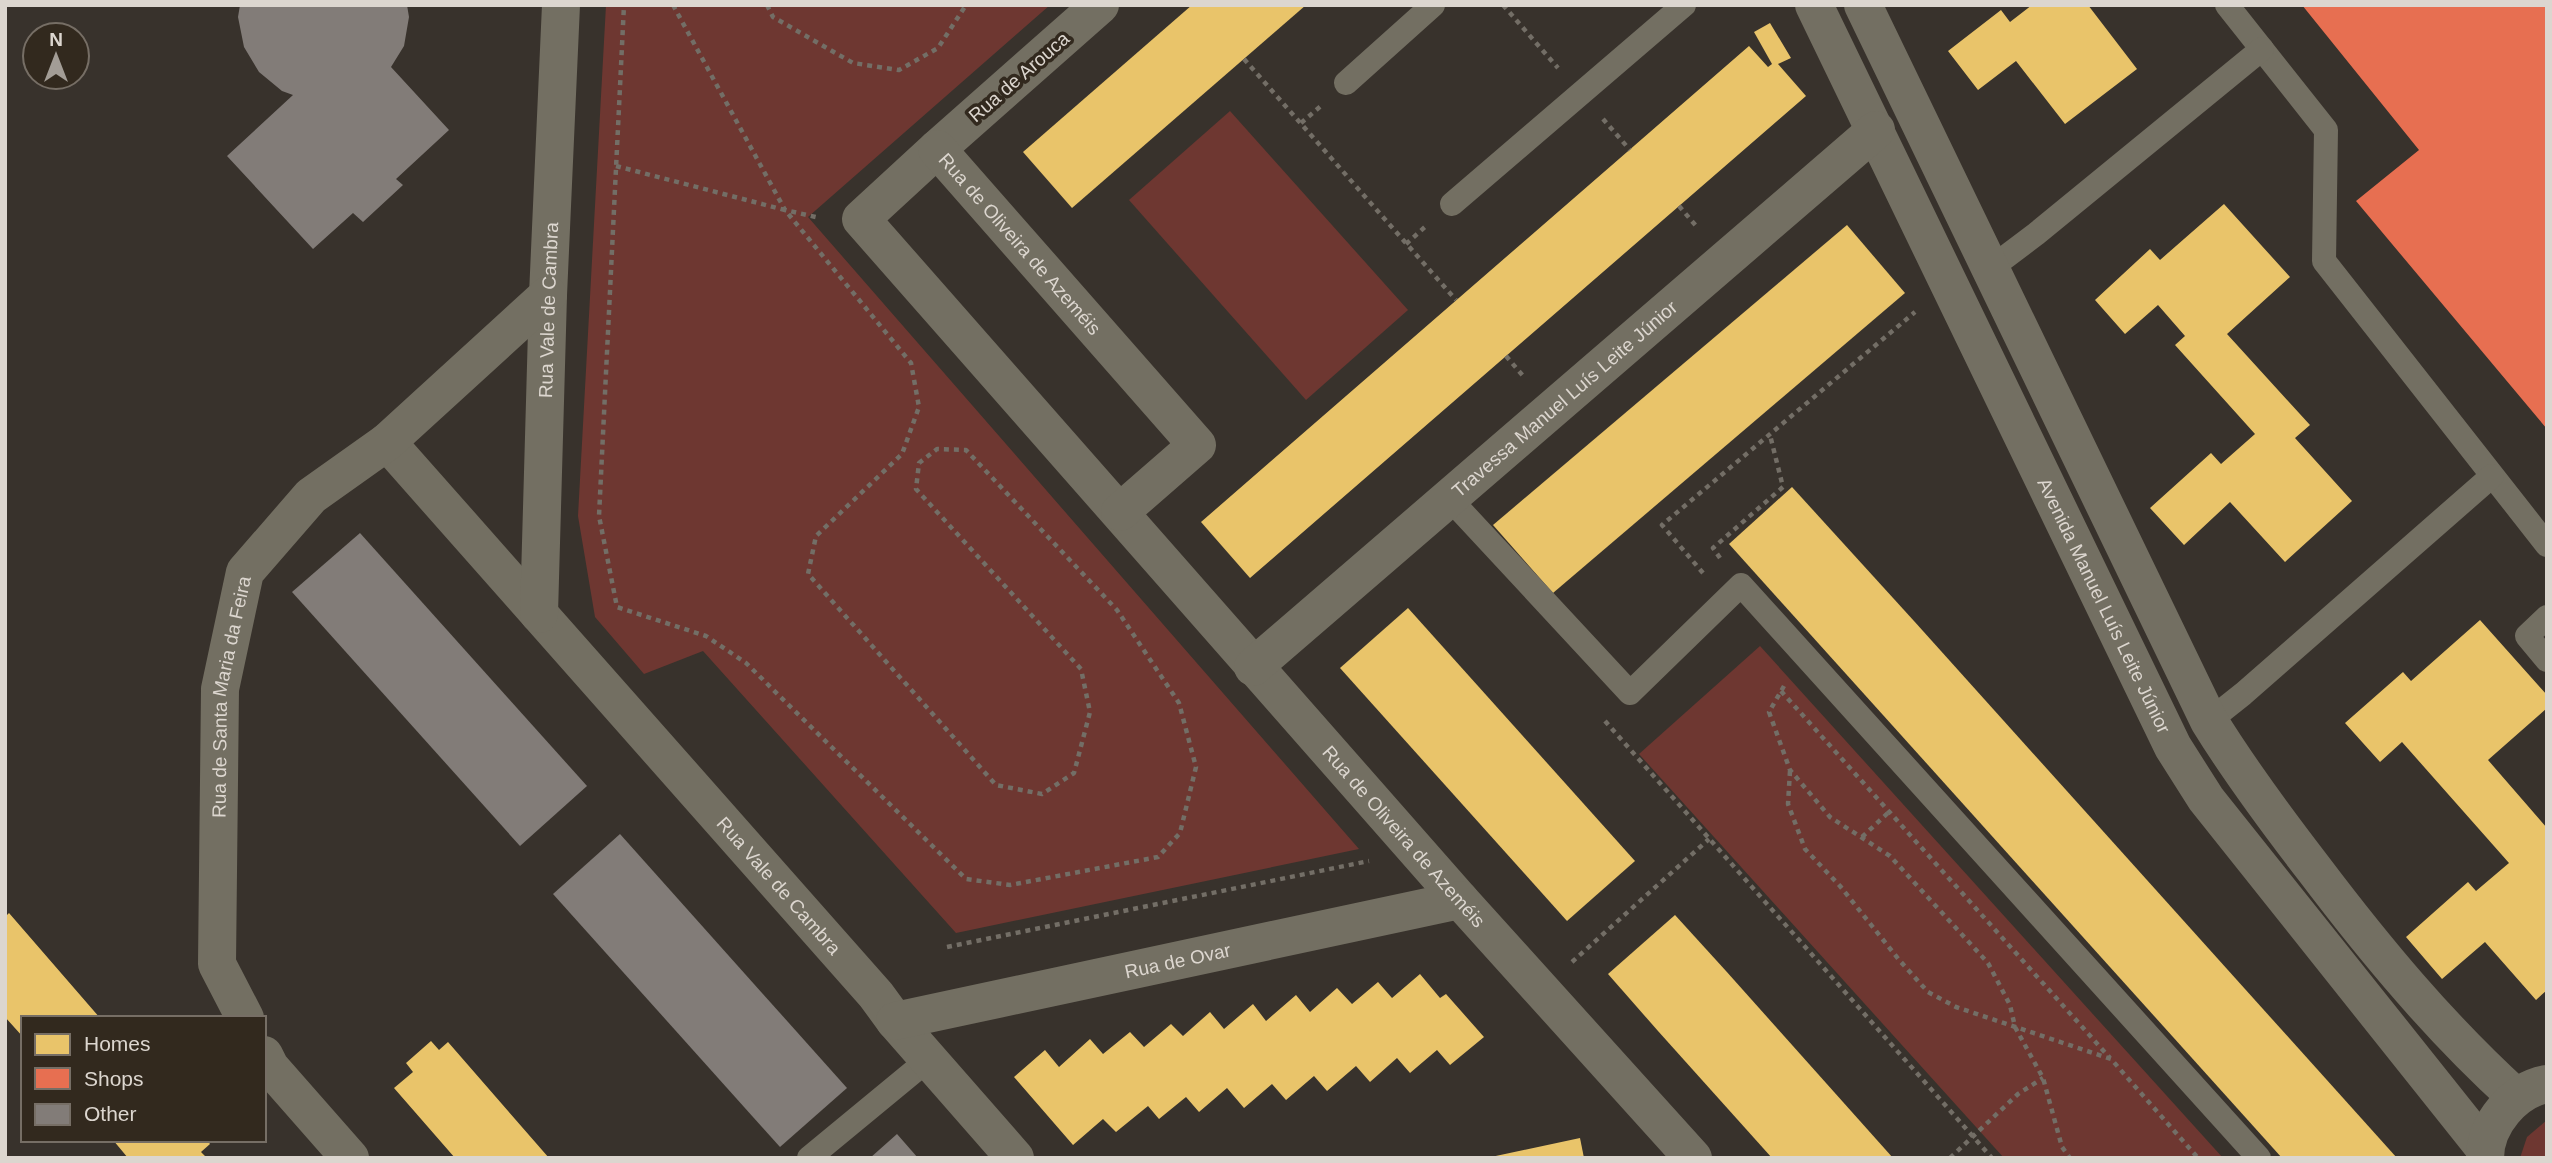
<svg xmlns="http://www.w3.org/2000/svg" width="2552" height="1163" font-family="Arial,sans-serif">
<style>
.green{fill:#6e3731}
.homes{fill:#e9c46a}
.shops{fill:#e76f51}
.building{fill:#827c78}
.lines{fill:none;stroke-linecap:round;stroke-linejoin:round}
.path{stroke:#736e66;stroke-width:4.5;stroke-dasharray:5 5;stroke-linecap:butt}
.service{stroke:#736f62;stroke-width:24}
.minor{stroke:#736f62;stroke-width:38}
.labels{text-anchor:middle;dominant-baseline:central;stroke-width:7;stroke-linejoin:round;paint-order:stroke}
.street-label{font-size:19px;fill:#dcd6cf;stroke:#32291e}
</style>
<rect width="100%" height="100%" fill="#38322c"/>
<g class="green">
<path d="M 606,5 L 1050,5 L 808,217 L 1359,849 L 956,933 L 703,651 L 644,674 L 595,617 L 578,516 Z"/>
<path d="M 1230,111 L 1408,310 L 1306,400 L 1129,200 Z"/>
<path d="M 1760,646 L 2223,1158 L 2004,1158 L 1639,754 Z"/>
<path d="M 2547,1120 L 2547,1158 L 2520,1158 L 2527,1137 Z"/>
</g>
<g class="homes">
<path d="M 1192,5 L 1306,5 L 1072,208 L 1023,152 Z"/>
<path d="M 2032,5 L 2088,5 L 2137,69 L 2065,124 L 2016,61 L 1978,90 L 1948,51 L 2001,10 L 2010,22 Z"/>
<path d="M 1770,23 L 1791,58 L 1778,64 L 1806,96 L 1250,578 L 1201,522 L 1749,46 L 1768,67 L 1772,64 L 1754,32 Z"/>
<path d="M 2224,204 L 2290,277 L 2227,334 L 2310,425 L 2295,438 L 2352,501 L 2285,562 L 2230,502 L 2184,545 L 2150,508 L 2211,453 L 2221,464 L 2255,434 L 2175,345 L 2185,336 L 2158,305 L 2125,334 L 2095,300 L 2150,249 L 2160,260 Z"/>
<path d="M 1847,225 L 1905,293 L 1553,593 L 1493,525 Z"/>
<path d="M 1792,487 L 1914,621 L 2397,1158 L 2282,1158 L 1729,544 Z"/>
<path d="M 1408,608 L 1635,861 L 1567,921 L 1340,668 Z"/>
<path d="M 2480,620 L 2547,695 L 2547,708 L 2488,760 L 2547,828 L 2547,990 L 2536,1000 L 2485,942 L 2442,979 L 2406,937 L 2468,882 L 2476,891 L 2509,863 L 2402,742 L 2380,762 L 2345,723 L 2403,672 L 2411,681 Z"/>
<path d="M 9,913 L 100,1018 L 23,1018 L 23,1037 L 5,1017 L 5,917 Z"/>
<path d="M 1675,915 L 1726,971 L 1893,1158 L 1772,1158 L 1658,1031 L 1608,974 Z"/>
<path d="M 1420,974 L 1440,998 L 1446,994 L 1484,1037 L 1450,1065 L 1437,1050 L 1410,1073 L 1397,1058 L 1370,1082 L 1356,1066 L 1327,1091 L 1314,1076 L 1286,1100 L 1272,1084 L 1244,1108 L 1227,1088 L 1199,1112 L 1186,1097 L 1159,1119 L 1148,1106 L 1116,1132 L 1103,1119 L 1073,1145 L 1014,1077 L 1045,1050 L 1059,1067 L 1090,1039 L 1103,1054 L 1130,1032 L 1144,1047 L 1171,1024 L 1183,1036 L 1210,1012 L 1224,1029 L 1253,1004 L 1266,1021 L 1296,995 L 1310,1012 L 1337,988 L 1352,1004 L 1378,982 L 1392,998 Z"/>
<path d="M 431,1041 L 439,1050 L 448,1042 L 549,1158 L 455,1158 L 394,1088 L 413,1072 L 406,1063 Z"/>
<path d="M 1580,1138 L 1584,1158 L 1491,1158 L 1491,1157 Z"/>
<path d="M 113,1140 L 207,1140 L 210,1144 L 201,1152 L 207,1158 L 128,1158 Z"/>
</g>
<path class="shops" d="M 2302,5 L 2547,5 L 2547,429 L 2356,201 L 2419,150 Z"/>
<g class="building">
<path d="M 240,5 L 407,5 L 409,17 L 404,46 L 391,67 L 449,130 L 396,179 L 403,185 L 363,222 L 353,213 L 313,249 L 227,156 L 293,95 L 282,91 L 259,72 L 244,47 L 238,17 Z"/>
<path d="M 360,533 L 587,786 L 520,846 L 292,592 Z"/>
<path d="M 620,834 L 847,1088 L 780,1147 L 553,894 Z"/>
<path d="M 897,1134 L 918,1158 L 870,1158 Z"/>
</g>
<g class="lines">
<g class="path">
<path d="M 673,5 L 785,210 L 820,218"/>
<path d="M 767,5 L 773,17 L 853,63 L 899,70 L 938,48 L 966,5"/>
<path d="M 1503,5 L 1558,68"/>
<path d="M 1244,59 L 1456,300"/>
<path d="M 1603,119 L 1630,150"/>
<path d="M 1301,123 L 1322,105"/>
<path d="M 616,166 L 785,210 L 911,363 L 919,407 L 902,454 L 816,536 L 808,574 L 996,785 L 1042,794 L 1074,773 L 1090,712 L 1081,669 L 916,489 L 919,463 L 937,449 L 966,450 L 1117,610 L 1179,703 L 1196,767 L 1180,833 L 1158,857 L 1010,885 L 966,879 L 746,663 L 706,636 L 617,607 L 599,516 L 624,5"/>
<path d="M 1679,206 L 1697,227"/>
<path d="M 1406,244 L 1426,226"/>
<path d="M 1506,356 L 1524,377"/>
<path d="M 1720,558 L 1713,548 L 1783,487 L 1770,435"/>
<path d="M 1703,573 L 1662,525 L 1915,312"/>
<path d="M 1784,686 L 1769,712 L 1790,770 L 1830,817 L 1890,856 L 1988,963 L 2010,1005 L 2015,1027 L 2043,1078 L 2062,1147 L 2070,1158"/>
<path d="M 1781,691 L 2110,1058"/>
<path d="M 1605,721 L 1992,1158"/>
<path d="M 1790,771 L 1788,804 L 1805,849 L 1840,886 L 1900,961 L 1928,992 L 1956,1007 L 2111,1059 L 2198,1158"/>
<path d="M 1862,837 L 1889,812"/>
<path d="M 947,947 L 1369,861"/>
<path d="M 1572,962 L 1709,839"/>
<path d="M 1950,1158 L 2018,1094 L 2043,1078"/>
</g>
<g class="service">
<path d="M 2227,5 L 2326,130 L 2324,261 L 2547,545"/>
<path d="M 1346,83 L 1433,5"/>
<path d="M 1452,204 L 1684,5"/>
<path d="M 1991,268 L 2036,234 L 2262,49"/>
<path d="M 1449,498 L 1630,693 L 1741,585 L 2259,1158"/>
<path d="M 2547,617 L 2527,636 L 2547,660"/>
<path d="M 2209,721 L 2243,694 L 2492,476"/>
<path d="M 809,1158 L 929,1059"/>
</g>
<g class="minor">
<path id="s1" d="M 1100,5 L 937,149 L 861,219 L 1460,900 L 1693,1158"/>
<path id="s2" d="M 1814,5 L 2173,747 L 2206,799 L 2485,1149"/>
<path d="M 1863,5 L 2209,721 C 2241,773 2277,821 2314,869 C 2376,951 2440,1028 2516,1097"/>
<path id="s3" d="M 937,149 L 1197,445 L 1120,512"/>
<path id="s4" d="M 387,442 L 876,995 L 895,1021 L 1015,1158"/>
<path id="s5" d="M 539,614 L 548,295 L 561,5"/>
<path id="s6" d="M 1253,667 L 1876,130"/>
<path id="s7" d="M 245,1018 L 217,964 L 220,689 L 245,572 L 311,496 L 387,442 L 548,295"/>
<path id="s8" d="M 895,1021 L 1460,900"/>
<path d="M 264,1055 L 270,1067 L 350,1158"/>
<path d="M 2485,1158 C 2485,1124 2514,1090 2547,1084"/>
</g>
</g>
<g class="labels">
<g class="street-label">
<text transform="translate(1019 77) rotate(-41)">Rua de Arouca</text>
<text stroke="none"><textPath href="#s3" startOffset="126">Rua de Oliveira de Azeméis</textPath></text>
<text stroke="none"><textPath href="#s5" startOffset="304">Rua Vale de Cambra</textPath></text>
<text stroke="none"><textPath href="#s6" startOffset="411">Travessa Manuel Luís Leite Júnior</textPath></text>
<text stroke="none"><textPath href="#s2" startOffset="667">Avenida Manuel Luís Leite Júnior</textPath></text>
<text stroke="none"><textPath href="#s7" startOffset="329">Rua de Santa Maria da Feira</textPath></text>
<text stroke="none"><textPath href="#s1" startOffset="1143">Rua de Oliveira de Azeméis</textPath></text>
<text stroke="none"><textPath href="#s4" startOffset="592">Rua Vale de Cambra</textPath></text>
<text stroke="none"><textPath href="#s8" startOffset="289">Rua de Ovar</textPath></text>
</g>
</g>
<rect width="2552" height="1163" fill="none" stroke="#dcd6cf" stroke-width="14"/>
<rect x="21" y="1016" width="245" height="126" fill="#32291e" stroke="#766e65" stroke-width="2"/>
<rect x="35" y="1034" width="35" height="21" fill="#e9c46a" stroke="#766e65" stroke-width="2"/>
<text x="84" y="1051" font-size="21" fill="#dcd6cf">Homes</text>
<rect x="35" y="1068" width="35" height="21" fill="#e76f51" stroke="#766e65" stroke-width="2"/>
<text x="84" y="1086" font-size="21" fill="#dcd6cf">Shops</text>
<rect x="35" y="1104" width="35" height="21" fill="#827c78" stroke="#766e65" stroke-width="2"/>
<text x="84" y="1121" font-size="21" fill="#dcd6cf">Other</text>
<g transform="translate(56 56)"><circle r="33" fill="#32291e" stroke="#766e65" stroke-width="2"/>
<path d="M0-5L12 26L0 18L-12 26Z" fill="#a39d96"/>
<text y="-10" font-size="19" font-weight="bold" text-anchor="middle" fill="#dcd6cf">N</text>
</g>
</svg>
